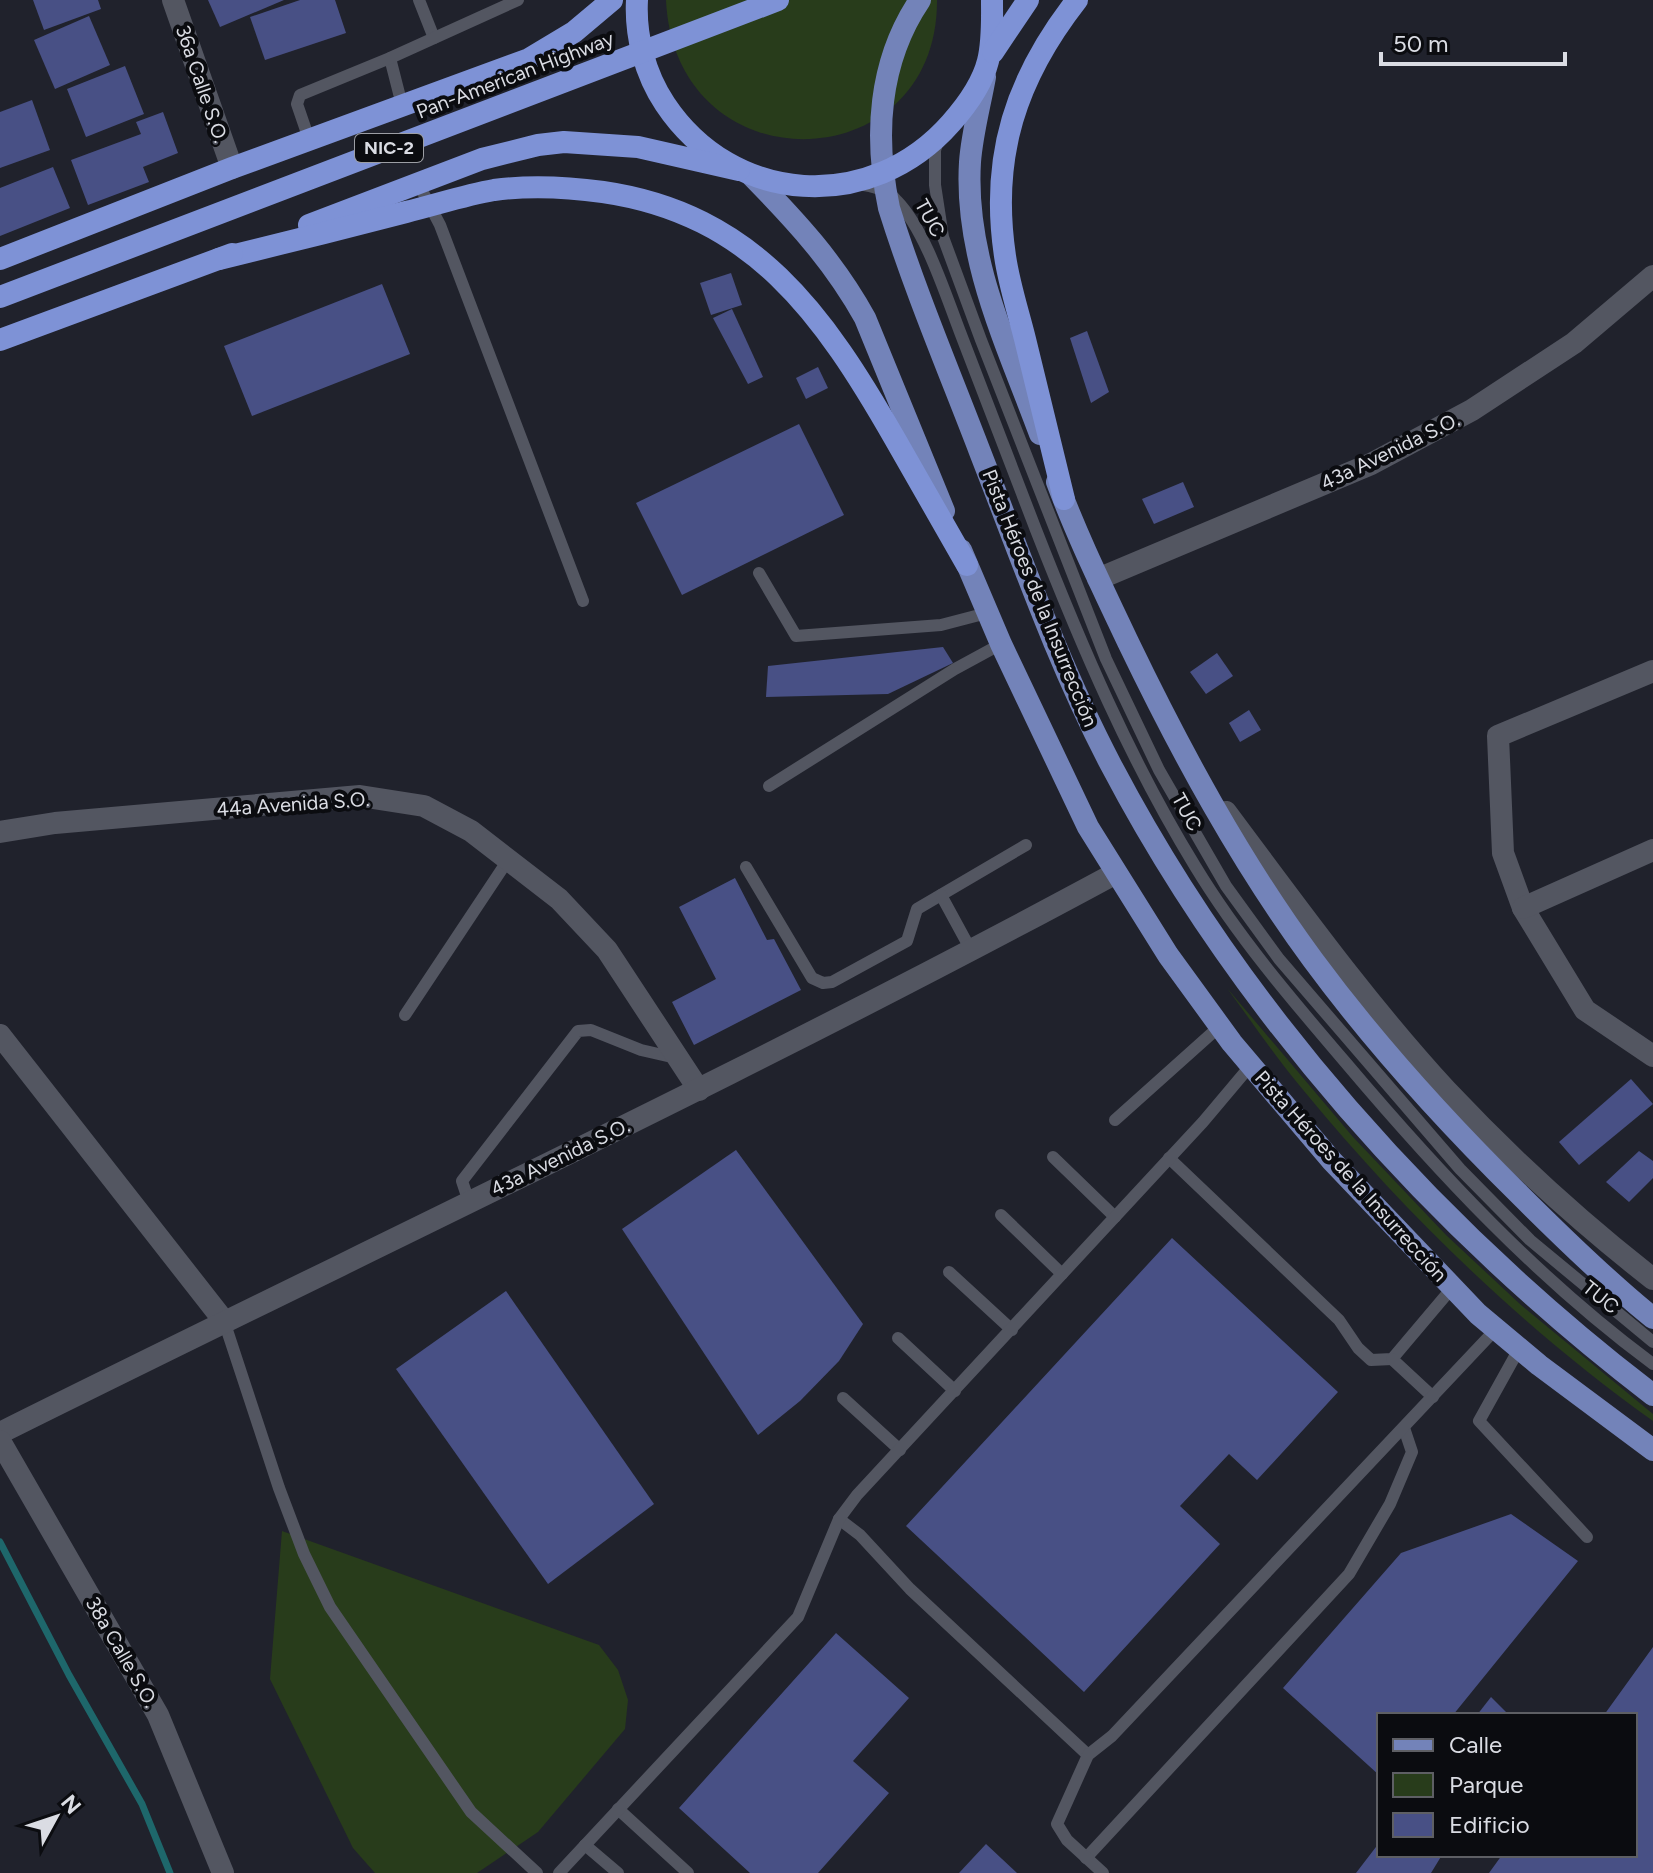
<svg xmlns="http://www.w3.org/2000/svg" width="1653" height="1873" font-family="Figtree,sans-serif">
<style>
.green{fill:#283c1b}
.lines{fill:none;stroke-linecap:round;stroke-linejoin:round}
.stream{stroke:#1e676b;stroke-width:7}
.building{fill:#485085}
.service{stroke:#535661;stroke-width:12}
.minor{stroke:#535661;stroke-width:22}
.tertiary{stroke:#535661;stroke-width:22}
.primary{stroke:#7383b9;stroke-width:22}
.trunk{stroke:#7e92d6;stroke-width:22}
.labels{text-anchor:middle;dominant-baseline:central;stroke-width:8;stroke-linejoin:round;paint-order:stroke}
.shield{fill:#0b0c10;stroke:#9c9ea4;stroke-width:2}
.shield-label{font-size:18px;font-weight:bold;fill:#dadce3}
.street-label{font-size:20px;fill:#dadce3;stroke:#0b0c10}
</style>
<rect width="100%" height="100%" fill="#20222c"/>
<g class="green">
<path d="M 666,0 L 937,0 C 938,182 675,189 666,0 Z"/>
<path d="M 1227,988 L 1353,1137 L 1446,1235 L 1521,1305 L 1653,1414 L 1653,1421 C 1522,1327 1406,1215 1304,1091 C 1276,1058 1252,1022 1227,988 Z"/>
<path d="M 282,1531 L 599,1645 L 618,1670 L 628,1700 L 625,1729 L 538,1832 L 477,1873 L 375,1873 L 353,1848 L 270,1679 Z"/>
</g>
<g class="lines">
<path class="stream" d="M 0,1542 L 69,1675 L 142,1804 L 170,1873"/>
</g>
<g class="building">
<path d="M 33,0 L 98,0 L 101,9 L 44,30 Z"/>
<path d="M 208,0 L 284,0 L 220,27 Z"/>
<path d="M 300,0 L 335,0 L 346,33 L 265,60 L 250,17 Z"/>
<path d="M 89,16 L 110,65 L 55,89 L 34,40 Z"/>
<path d="M 125,66 L 144,114 L 86,137 L 67,89 Z"/>
<path d="M 32,100 L 50,150 L 0,168 L 0,112 Z"/>
<path d="M 163,112 L 178,153 L 143,167 L 149,182 L 88,205 L 71,160 L 141,134 L 136,122 Z"/>
<path d="M 53,167 L 70,208 L 0,236 L 0,188 Z"/>
<path d="M 731,273 L 742,305 L 711,315 L 700,283 Z"/>
<path d="M 382,284 L 410,354 L 252,416 L 224,346 Z"/>
<path d="M 732,309 L 763,377 L 748,384 L 713,318 Z"/>
<path d="M 1087,331 L 1109,392 L 1091,403 L 1070,338 Z"/>
<path d="M 818,367 L 828,388 L 806,399 L 796,378 Z"/>
<path d="M 799,424 L 844,515 L 682,595 L 636,503 Z"/>
<path d="M 1183,482 L 1194,507 L 1154,524 L 1142,499 Z"/>
<path d="M 943,647 L 953,663 L 888,694 L 766,697 L 768,666 Z"/>
<path d="M 1217,653 L 1233,676 L 1206,694 L 1190,672 Z"/>
<path d="M 1249,710 L 1261,730 L 1240,742 L 1229,723 Z"/>
<path d="M 735,878 L 767,940 L 774,939 L 801,990 L 694,1045 L 672,1002 L 716,979 L 679,907 Z"/>
<path d="M 1631,1079 L 1653,1104 L 1579,1165 L 1559,1142 Z"/>
<path d="M 736,1150 L 863,1324 L 839,1361 L 800,1401 L 758,1435 L 622,1229 Z"/>
<path d="M 1639,1151 L 1653,1161 L 1653,1178 L 1629,1202 L 1606,1182 Z"/>
<path d="M 1172,1238 L 1338,1392 L 1257,1480 L 1229,1454 L 1180,1506 L 1220,1544 L 1084,1692 L 906,1526 Z"/>
<path d="M 506,1291 L 654,1504 L 548,1584 L 396,1369 Z"/>
<path d="M 1511,1514 L 1578,1561 L 1453,1715 L 1379,1715 L 1379,1775 L 1283,1688 L 1401,1553 Z"/>
<path d="M 836,1633 L 909,1698 L 853,1761 L 889,1793 L 818,1873 L 750,1873 L 679,1808 Z"/>
<path d="M 1653,1647 L 1653,1873 L 1489,1873 L 1502,1855 L 1635,1855 L 1635,1715 L 1604,1715 Z"/>
<path d="M 1491,1697 L 1509,1715 L 1477,1715 Z"/>
<path d="M 1379,1843 L 1379,1855 L 1442,1855 L 1431,1873 L 1356,1873 Z"/>
<path d="M 986,1844 L 1017,1873 L 959,1873 Z"/>
</g>
<g class="lines">
<g class="service">
<path d="M 419,0 L 434,38"/>
<path d="M 390,58 L 402,105"/>
<path d="M 939,138 L 935,150 L 935,185 L 943,237 L 981,340 L 1106,659 L 1159,770 L 1226,886 L 1279,959 L 1460,1169 L 1530,1240 L 1653,1342"/>
<path d="M 309,139 L 297,104 L 300,95 L 390,58 L 518,0"/>
<path d="M 418,183 L 440,225 L 583,601"/>
<path d="M 858,184 C 872,186 887,189 897,201 C 925,230 945,293 960,332 C 985,398 1010,464 1036,530 C 1081,645 1130,760 1195,866 C 1238,937 1292,1000 1346,1063 C 1439,1173 1537,1278 1653,1364"/>
<path d="M 759,573 L 796,636 L 941,625 L 987,613"/>
<path d="M 769,786 L 955,669 L 1001,644"/>
<path d="M 746,867 L 812,978 L 823,983 L 832,982 L 907,941 L 917,909 L 1026,845"/>
<path d="M 941,895 L 972,952"/>
<path d="M 405,1015 L 508,860"/>
<path d="M 1115,1120 L 1220,1026"/>
<path d="M 1053,1157 L 1115,1217"/>
<path d="M 1169,1158 L 1339,1320 L 1358,1348 L 1371,1360 L 1392,1359 L 1452,1288"/>
<path d="M 469,1202 L 462,1181 L 578,1031 L 591,1030 L 641,1050 L 676,1058"/>
<path d="M 1001,1215 L 1062,1274"/>
<path d="M 949,1272 L 1012,1330"/>
<path d="M 224,1321 L 279,1488 L 304,1554 L 330,1607 L 471,1812 L 537,1873"/>
<path d="M 898,1338 L 955,1391"/>
<path d="M 1519,1349 L 1479,1421 L 1587,1537"/>
<path d="M 1392,1359 L 1433,1397"/>
<path d="M 843,1398 L 900,1450"/>
<path d="M 839,1519 L 860,1535 L 910,1589 L 1088,1755"/>
<path d="M 618,1809 L 688,1873"/>
<path d="M 585,1845 L 618,1873"/>
<path d="M 1086,1858 L 1349,1574 L 1390,1504 L 1412,1452 L 1404,1428"/>
<path d="M 559,1873 L 798,1617 L 839,1519 L 857,1495 L 1203,1122 L 1251,1065"/>
<path d="M 1103,1873 L 1067,1840 L 1057,1824 L 1088,1755 L 1112,1736 L 1496,1329"/>
</g>
<g class="minor">
<path d="M 173,0 L 232,168"/>
<path d="M 1098,579 L 1371,464 L 1472,410 L 1574,343 L 1653,276"/>
<path d="M 1653,671 L 1498,736 L 1503,853 L 1523,908 L 1585,1010 L 1653,1056"/>
<path d="M 0,832 L 55,823 L 360,796 L 424,806 L 471,831 L 559,899 L 607,950 L 699,1090"/>
<path d="M 1523,908 L 1653,850"/>
<path d="M 0,1035 L 224,1321"/>
<path d="M 0,1433 C 373,1247 750,1071 1116,873"/>
<path d="M 0,1441 L 158,1715 L 223,1873"/>
</g>
<path class="tertiary" d="M 1226,812 C 1297,907 1366,1003 1446,1090 C 1510,1158 1580,1222 1653,1279"/>
<g class="primary">
<path d="M 920,0 C 878,62 874,137 889,208 C 915,291 949,371 980,452 C 1021,557 1058,664 1111,765 C 1239,1009 1434,1227 1653,1395"/>
<path d="M 985,77 C 980,105 972,134 970,162 C 964,258 1008,347 1040,434"/>
<path d="M 752,176 C 796,221 834,262 865,318 L 944,511"/>
<path d="M 1057,482 C 1077,536 1103,589 1128,642 C 1181,752 1240,861 1313,960 C 1375,1044 1446,1122 1520,1195 C 1563,1238 1606,1280 1653,1318"/>
<path d="M 961,550 L 1001,644 L 1088,827 L 1168,955 L 1232,1043 L 1332,1161 L 1478,1314 L 1539,1365 L 1653,1450"/>
</g>
<g class="trunk">
<path d="M 637,0 C 635,36 645,74 665,104 C 733,206 871,214 951,123 C 967,105 982,85 988,61 C 993,41 992,20 992,0"/>
<path d="M 993,52 L 1028,0"/>
<path d="M 309,225 L 482,159 L 538,145 L 564,142 L 638,147 L 739,170"/>
<path d="M 0,259 L 232,168 L 529,59 L 574,32 L 612,0"/>
<path d="M 219,259 C 281,244 344,228 406,212 C 435,205 465,195 494,190 C 531,185 567,187 603,192 C 754,214 824,315 895,439 C 919,481 943,523 967,565"/>
<path d="M 0,297 L 778,0"/>
<path d="M 0,340 L 232,254"/>
<path d="M 1064,499 C 1051,446 1038,392 1025,339 C 1018,311 1009,284 1005,256 C 990,156 1016,78 1077,0"/>
</g>
</g>
<g class="labels">
<rect class="shield" x="355" y="134" width="68" height="28" rx="6"/>
<g class="shield-label">
<text x="389" y="148">NIC-2</text>
</g>
<g class="street-label">
<text transform="translate(515 75) rotate(-21)">Pan-American Highway</text>
<text transform="translate(202 84) rotate(71)">36a Calle S.O.</text>
<text transform="translate(930 218) rotate(61)">TUC</text>
<text transform="translate(1390 451) rotate(-26)">43a Avenida S.O.</text>
<text transform="translate(1040 598) rotate(68)">Pista Héroes de la Insurrección</text>
<text transform="translate(293 804) rotate(-4)">44a Avenida S.O.</text>
<text transform="translate(1187 812) rotate(61)">TUC</text>
<text transform="translate(560 1157) rotate(-26)">43a Avenida S.O.</text>
<text transform="translate(1351 1176) rotate(48)">Pista Héroes de la Insurrección</text>
<text transform="translate(1601 1297) rotate(39)">TUC</text>
<text transform="translate(122 1652) rotate(60)">38a Calle S.O.</text>
</g>
</g>
<rect x="1377" y="1713" width="260" height="144" fill="#0b0c10" stroke="#5e5f64" stroke-width="2"/>
<rect x="1393" y="1739" width="40" height="12" fill="#7383b9" stroke="#5e5f64" stroke-width="2"/>
<text x="1449" y="1753" font-size="24" fill="#dadce3">Calle</text>
<rect x="1393" y="1773" width="40" height="24" fill="#283c1b" stroke="#5e5f64" stroke-width="2"/>
<text x="1449" y="1793" font-size="24" fill="#dadce3">Parque</text>
<rect x="1393" y="1813" width="40" height="24" fill="#485085" stroke="#5e5f64" stroke-width="2"/>
<text x="1449" y="1833" font-size="24" fill="#dadce3">Edificio</text>
<g transform="translate(56 1817) rotate(50)" stroke="#0b0c10" stroke-width="6" paint-order="stroke">
<path d="M0-6L14 30L0 20L-14 30Z" fill="#dadce3"/>
<text y="-12" font-size="22" font-weight="bold" text-anchor="middle" fill="#dadce3">N</text>
</g>
<path d="M1381 52v12h184v-12" fill="none" stroke="#dadce3" stroke-width="4"/>
<text x="1393" y="52" font-size="24" fill="#dadce3" stroke="#0b0c10" stroke-width="6" paint-order="stroke">50 m</text>
</svg>
